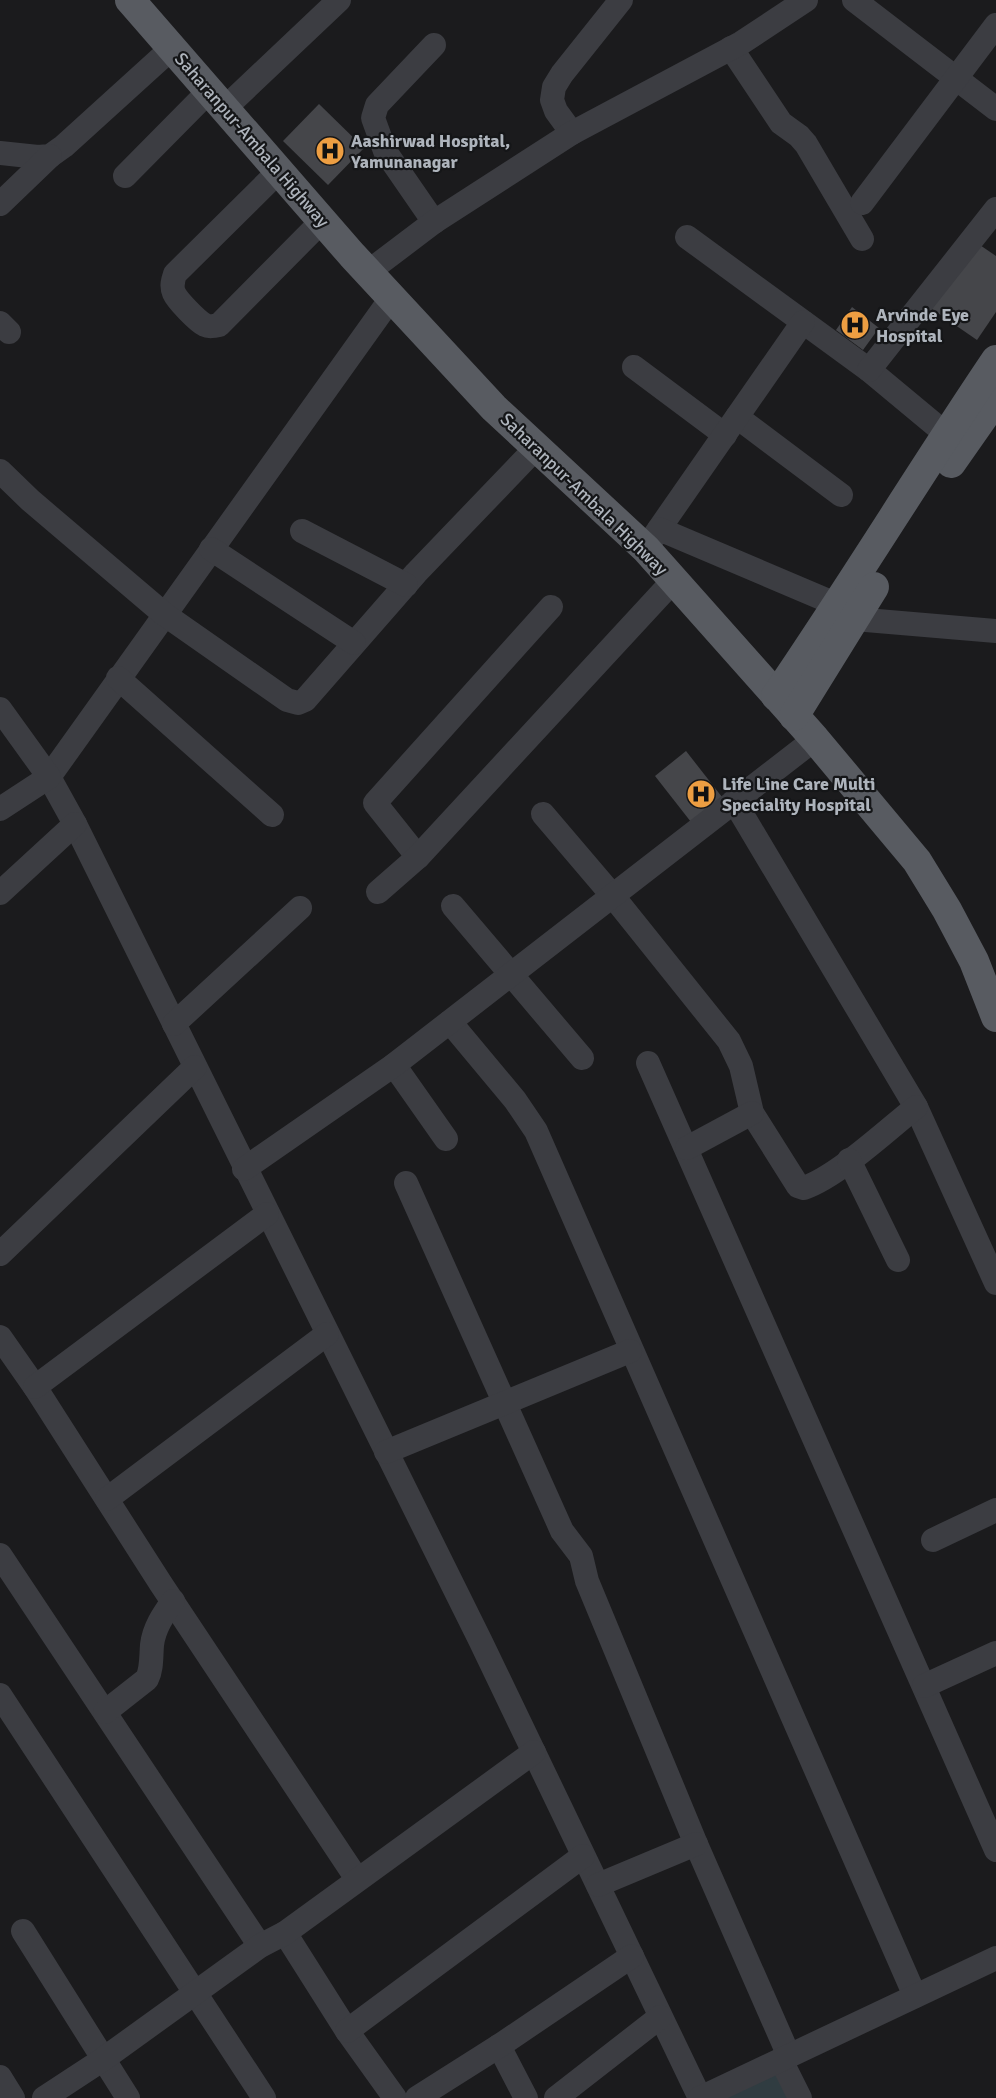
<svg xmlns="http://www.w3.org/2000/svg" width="996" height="2098" font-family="Signika,sans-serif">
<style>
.water{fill:#303c41}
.building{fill:#45464a}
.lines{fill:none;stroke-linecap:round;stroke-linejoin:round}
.minor{stroke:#3c3d42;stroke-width:24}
.major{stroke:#585b61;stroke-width:30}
.labels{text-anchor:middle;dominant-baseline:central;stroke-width:4.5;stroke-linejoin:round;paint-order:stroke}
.street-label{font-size:18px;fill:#aeb4bc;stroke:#151618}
.poi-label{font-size:18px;font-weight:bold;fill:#aeb4bc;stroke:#151618;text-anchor:start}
</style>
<rect width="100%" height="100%" fill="#1b1b1d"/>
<path class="water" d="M 782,2070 L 796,2098 L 721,2098 Z"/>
<g class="building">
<path d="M 319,104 L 364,148 L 328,185 L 283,141 Z"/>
<path d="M 974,241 L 996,256 L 996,312 L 977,340 L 929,307 Z"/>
<path d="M 852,307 L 879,328 L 863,350 L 836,330 Z"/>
<path d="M 686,751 L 722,797 L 691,822 L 655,776 Z"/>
</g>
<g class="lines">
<g class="minor">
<path d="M 854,0 L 996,109"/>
<path d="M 731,48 L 781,123 L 799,136 L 806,144 L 862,239"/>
<path d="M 225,108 L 339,0"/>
<path d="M 572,133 L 556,111 L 552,100 L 554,87 L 562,74 L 621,0"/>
<path d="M 0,153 L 38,157 L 50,156 L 64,146 L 172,48"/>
<path d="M 279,171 L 175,274 C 173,280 171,286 174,293 C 177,300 197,321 205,325 C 209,327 214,326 219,325 L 322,221"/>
<path d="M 125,176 L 209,91"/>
<path d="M 862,203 L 996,25"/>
<path d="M 0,204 L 50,156"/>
<path d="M 434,222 L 385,151 L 373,118 L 377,105 L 434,45"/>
<path d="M 687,237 L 869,370 L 946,434"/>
<path d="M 368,272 L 434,222 L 572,133 L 741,43 L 806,0"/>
<path d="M 392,297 L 49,777 L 75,824 L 480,1640 L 700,2098"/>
<path d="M 0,323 L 9,332"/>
<path d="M 634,367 L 725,435"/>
<path d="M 869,370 L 996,209"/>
<path d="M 737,417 L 841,495"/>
<path d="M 0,471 L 30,500 L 164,614 L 287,700 L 298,703 L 305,700 L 416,573 L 536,448"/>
<path d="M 659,529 L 803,322"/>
<path d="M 302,531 L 406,585"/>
<path d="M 650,542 L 659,529 L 838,605"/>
<path d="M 211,549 L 354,643"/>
<path d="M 854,619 L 996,631"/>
<path d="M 118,678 L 272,815"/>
<path d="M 0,709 L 49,777 L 0,809"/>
<path d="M 734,801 L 916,1107 L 996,1283"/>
<path d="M 543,814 L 612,895 L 729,1041 L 741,1066 L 752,1113 L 798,1186 L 804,1188 C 838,1176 886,1131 916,1107"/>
<path d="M 418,857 L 375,803 L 551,607"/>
<path d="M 378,892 L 418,857 L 674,580"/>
<path d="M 0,893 L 75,824"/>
<path d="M 453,906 L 582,1058"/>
<path d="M 450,1022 L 515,1100 L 536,1131 L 915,1996"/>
<path d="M 174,1024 L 300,908"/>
<path d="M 648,1063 L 996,1850"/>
<path d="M 394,1065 L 446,1139"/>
<path d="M 687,1148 L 752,1113"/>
<path d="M 849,1160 L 898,1260"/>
<path d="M 244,1169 L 394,1065 L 815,739"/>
<path d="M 406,1183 L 562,1531 L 581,1556 L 587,1581 L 696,1844 L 789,2056"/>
<path d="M 0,1254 L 195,1067"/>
<path d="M 0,1337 L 35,1387 L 161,1584 L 357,1879"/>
<path d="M 35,1387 L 267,1214"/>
<path d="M 386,1452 L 630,1351"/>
<path d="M 107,1499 L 327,1334"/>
<path d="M 933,1540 L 996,1510"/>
<path d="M 0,1555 L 260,1946"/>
<path d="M 924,1686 L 996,1653"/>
<path d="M 0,1695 L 264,2098"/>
<path d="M 105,1712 L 147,1679 C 152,1669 151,1657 152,1645 C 154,1628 163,1615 173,1601"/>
<path d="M 598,1885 L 696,1844"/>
<path d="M 23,1931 L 128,2098"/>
<path d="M 285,1933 L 347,2031 L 395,2098"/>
<path d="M 347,2031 L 583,1856"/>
<path d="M 499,2046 L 526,2098"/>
<path d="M 781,2060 L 800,2098"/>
<path d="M 0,2077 L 13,2098"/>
<path d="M 44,2098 L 102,2060 L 260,1946 L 285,1933 L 534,1752"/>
<path d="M 417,2098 L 499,2046 L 632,1956"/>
<path d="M 556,2098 L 660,2017"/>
<path d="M 700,2098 L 996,1958"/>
</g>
<g class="major">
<path d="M 130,0 L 352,255 L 494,408 L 646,549 L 815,739 L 917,861 L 947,910 L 974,961 L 996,1017"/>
<path d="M 951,463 L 996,399"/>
<path d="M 776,696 C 852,585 921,471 996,360"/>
<path d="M 794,716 L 874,587"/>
</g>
</g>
<defs>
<g id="hospital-disc" transform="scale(1.5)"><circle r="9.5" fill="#ed9e42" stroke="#151618"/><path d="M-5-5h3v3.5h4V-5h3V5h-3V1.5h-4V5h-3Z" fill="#111"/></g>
</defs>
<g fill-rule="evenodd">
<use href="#hospital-disc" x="330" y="151"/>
<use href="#hospital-disc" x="855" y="325"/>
<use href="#hospital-disc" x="701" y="794"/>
</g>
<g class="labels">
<g class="street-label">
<text transform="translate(252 140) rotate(49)">Saharanpur-Ambala Highway</text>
<text transform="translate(584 494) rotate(44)">Saharanpur-Ambala Highway</text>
</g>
<g class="poi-label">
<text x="351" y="141">Aashirwad Hospital,<tspan x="351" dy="21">Yamunanagar</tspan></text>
<text x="876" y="315">Arvinde Eye<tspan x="876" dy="21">Hospital</tspan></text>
<text x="722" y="784">Life Line Care Multi<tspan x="722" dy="21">Speciality Hospital</tspan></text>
</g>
</g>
</svg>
